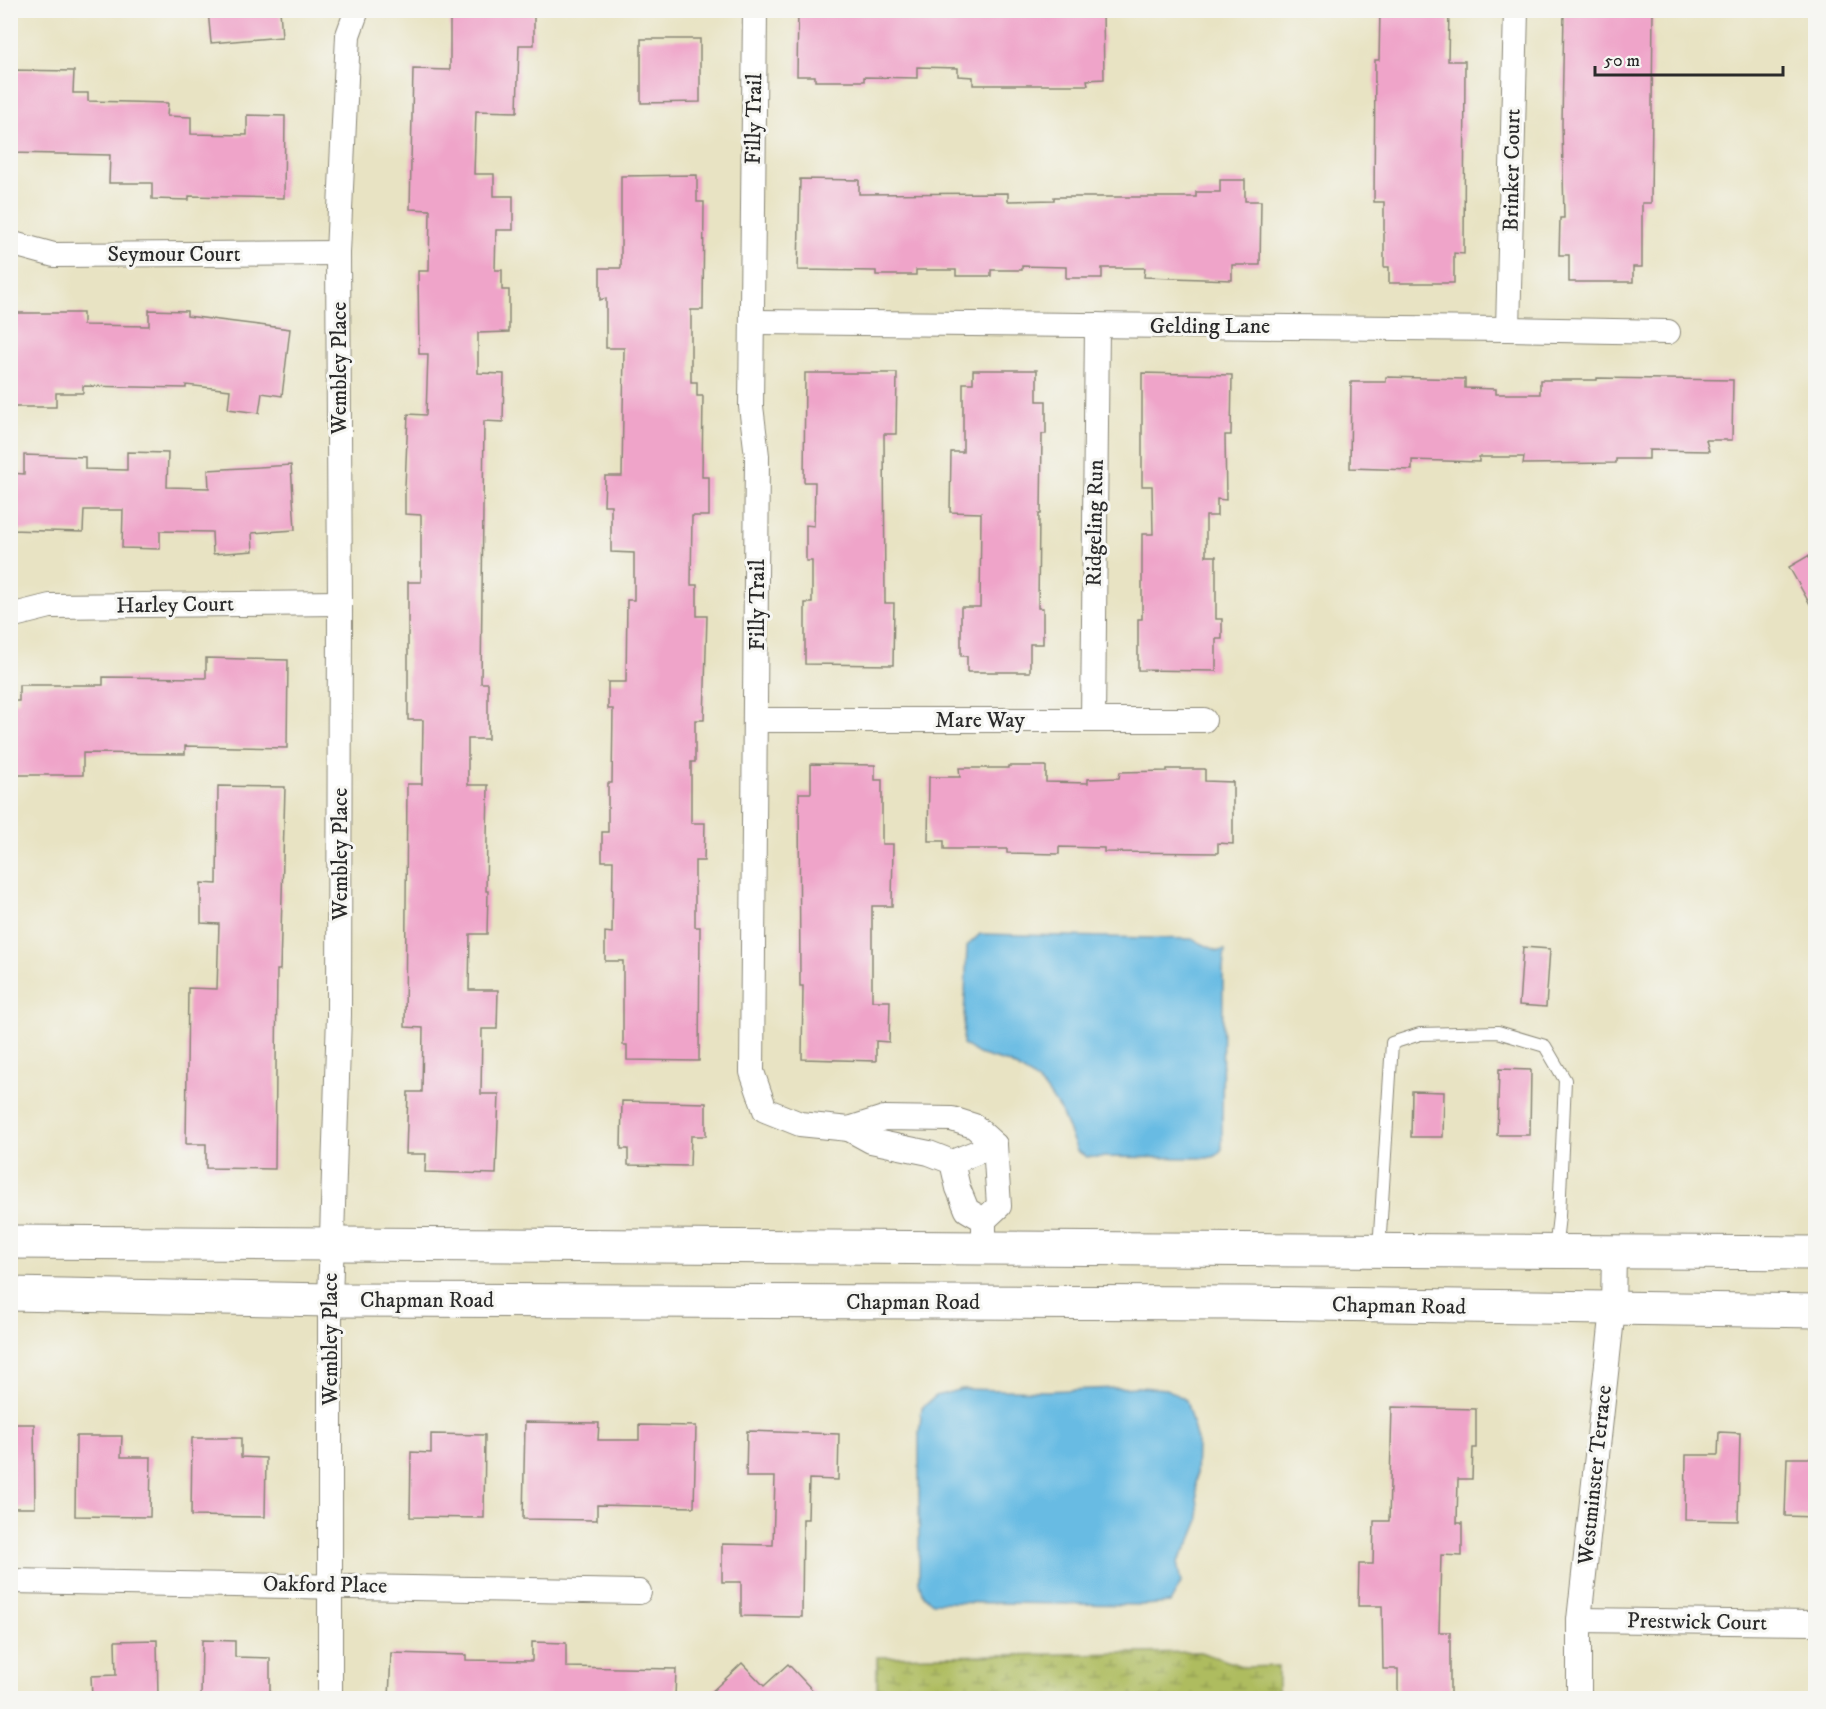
<svg xmlns="http://www.w3.org/2000/svg" width="1826" height="1709" font-family="'IM FELL DW Pica',serif">
<style>
.wetland{fill:url(#wetland-marsh);stroke:#6c7445;stroke-width:1.5}
.water{fill:#67bbe3;stroke:#497387;stroke-width:1.5}
.building{fill:#efa4c9}
.lines{fill:none;stroke-linecap:round;stroke-linejoin:round}
.lane-casing{stroke:#8a8777;stroke-width:14}
.street-casing{stroke:#8a8777;stroke-width:26}
.secondary-casing{stroke:#8a8777;stroke-width:35}
.lane{stroke:#fff;stroke-width:12}
.street{stroke:#fff;stroke-width:24}
.secondary{stroke:#fff;stroke-width:33}
.labels{text-anchor:middle;dominant-baseline:central;stroke-width:6;stroke-linejoin:round;paint-order:stroke}
.street-label{font-size:22px;fill:#2b2b2b;stroke:#f6f6f2}
</style>
<defs>
<pattern id="wetland-marsh" width="20" height="14" patternUnits="userSpaceOnUse" patternTransform="scale(1.5)"><rect width="20" height="14" fill="#aebc5f"/><path d="M1 5h8M5 5V1M11 12h8M15 12V8" fill="none" stroke="#8e994f"/></pattern>
</defs>
<rect width="100%" height="100%" fill="#f6f6f2"/>
<filter id="ink" filterUnits="userSpaceOnUse"><feTurbulence type="fractalNoise" baseFrequency=".0167" numOctaves="2"/><feDisplacementMap in="SourceGraphic" scale="12" xChannelSelector="R" yChannelSelector="G"/><feConvolveMatrix kernelMatrix="1 2 1 2 8 2 1 2 1" color-interpolation-filters="sRGB"/></filter>
<filter id="wash" filterUnits="userSpaceOnUse"><feTurbulence type="fractalNoise" baseFrequency=".008" numOctaves="4" result="noise"/><feDisplacementMap in="SourceGraphic" scale="24" xChannelSelector="R" yChannelSelector="G"/><feGaussianBlur stdDeviation="1.35" result="paint"/><feColorMatrix in="noise" values="0 0 0 0 0 0 0 0 0 0 0 0 0 0 0 0 0 1.4 0 .05"/><feComposite in="paint" operator="in"/></filter>
<g filter="url(#wash)">
<rect width="100%" height="100%" fill="#e8e3c3"/>
<path class="wetland" d="M 1200,1652 L 1245,1667 L 1278,1666 L 1278,1698 L 877,1698 L 877,1657 Z"/>
<g class="water">
<path d="M 980,934 L 1192,939 L 1218,951 L 1225,950 L 1223,969 L 1222,1149 L 1216,1156 L 1207,1158 L 1087,1157 L 1077,1151 L 1061,1112 L 1047,1091 L 1032,1077 L 1009,1063 L 978,1054 L 963,1044 L 967,946 Z"/>
<path d="M 1139,1387 L 1167,1389 L 1186,1400 L 1197,1440 L 1196,1484 L 1199,1520 L 1190,1542 L 1177,1563 L 1181,1583 L 1170,1603 L 1144,1605 L 931,1602 L 922,1593 L 919,1582 L 919,1433 L 922,1408 L 936,1396 L 962,1389 L 1047,1391 Z"/>
</g>
<g id="blocks">
<g class="building">
<path d="M 208,10 L 280,10 L 282,37 L 211,43 Z"/>
<path d="M 450,10 L 534,10 L 534,45 L 519,45 L 517,112 L 476,111 L 474,174 L 494,174 L 494,196 L 513,196 L 513,230 L 496,230 L 495,270 L 502,270 L 502,290 L 509,290 L 509,332 L 478,333 L 478,373 L 504,374 L 503,422 L 484,421 L 481,683 L 488,683 L 488,739 L 468,739 L 468,785 L 488,785 L 486,891 L 488,891 L 487,934 L 470,934 L 469,990 L 498,990 L 497,1029 L 482,1029 L 481,1094 L 499,1094 L 496,1174 L 425,1172 L 426,1154 L 406,1154 L 408,1092 L 422,1092 L 423,1028 L 405,1027 L 407,784 L 422,784 L 423,720 L 408,720 L 408,582 L 421,582 L 421,515 L 405,514 L 405,486 L 408,414 L 426,415 L 428,354 L 419,354 L 418,271 L 429,271 L 430,210 L 410,209 L 413,69 L 450,70 Z"/>
<path d="M 798,10 L 1103,10 L 1104,79 L 1087,80 L 1088,85 L 973,85 L 973,77 L 958,76 L 958,68 L 917,67 L 917,78 L 864,77 L 864,81 L 815,81 L 815,76 L 797,76 Z"/>
<path d="M 1380,10 L 1449,10 L 1448,61 L 1465,61 L 1464,254 L 1454,253 L 1454,283 L 1389,283 L 1389,267 L 1384,267 L 1384,202 L 1374,202 L 1375,60 L 1379,60 Z"/>
<path d="M 1564,10 L 1653,10 L 1651,203 L 1642,203 L 1642,267 L 1633,267 L 1633,282 L 1569,282 L 1569,255 L 1559,255 L 1560,218 L 1564,218 L 1562,124 Z"/>
<path d="M 641,39 L 700,39 L 700,102 L 641,103 Z"/>
<path d="M 10,70 L 74,71 L 73,93 L 88,93 L 88,101 L 168,103 L 167,116 L 191,117 L 191,134 L 247,135 L 247,115 L 285,116 L 284,198 L 189,196 L 189,200 L 152,199 L 152,183 L 109,183 L 110,155 L 10,153 Z"/>
<path d="M 697,175 L 697,202 L 704,202 L 703,310 L 691,310 L 691,382 L 697,382 L 697,396 L 703,396 L 702,477 L 709,477 L 709,516 L 692,516 L 691,585 L 697,585 L 697,616 L 707,616 L 704,720 L 695,720 L 695,762 L 691,762 L 691,823 L 705,823 L 704,861 L 695,861 L 695,927 L 700,927 L 699,1061 L 627,1060 L 627,1045 L 623,1045 L 623,961 L 605,961 L 605,932 L 612,933 L 613,861 L 602,861 L 602,832 L 608,832 L 608,783 L 612,783 L 613,709 L 608,709 L 608,682 L 626,682 L 627,600 L 634,600 L 634,553 L 611,552 L 611,505 L 604,505 L 605,476 L 622,476 L 624,348 L 606,348 L 606,298 L 600,300 L 600,268 L 621,268 L 621,176 Z"/>
<path d="M 800,179 L 859,180 L 859,194 L 1008,193 L 1008,201 L 1054,200 L 1054,197 L 1196,197 L 1196,192 L 1220,192 L 1220,180 L 1245,180 L 1245,201 L 1261,201 L 1260,265 L 1232,265 L 1232,280 L 1144,277 L 1145,268 L 1102,268 L 1102,278 L 1066,278 L 1066,267 L 1022,266 L 1022,270 L 991,270 L 991,276 L 956,276 L 956,270 L 916,270 L 916,275 L 876,275 L 876,271 L 798,270 Z"/>
<path d="M 149,310 L 187,311 L 187,316 L 290,329 L 282,396 L 262,393 L 259,413 L 228,409 L 230,390 L 186,385 L 186,388 L 83,386 L 83,393 L 56,393 L 56,407 L 10,407 L 10,313 L 83,313 L 83,325 L 149,326 Z"/>
<path d="M 973,370 L 1037,370 L 1037,401 L 1046,401 L 1046,434 L 1042,434 L 1041,514 L 1039,514 L 1038,608 L 1043,608 L 1043,644 L 1030,644 L 1030,672 L 967,672 L 967,656 L 961,656 L 961,607 L 980,607 L 981,513 L 950,512 L 951,452 L 963,452 L 963,383 L 973,383 Z"/>
<path d="M 805,373 L 897,373 L 896,434 L 884,434 L 885,603 L 894,603 L 893,665 L 805,664 L 805,603 L 812,603 L 812,561 L 806,561 L 806,525 L 814,526 L 815,482 L 804,482 Z"/>
<path d="M 1142,373 L 1232,375 L 1231,435 L 1225,435 L 1226,500 L 1217,499 L 1217,516 L 1206,516 L 1206,556 L 1216,556 L 1216,619 L 1222,619 L 1222,639 L 1216,639 L 1216,671 L 1138,670 L 1138,619 L 1142,619 L 1142,534 L 1153,534 L 1152,486 L 1142,486 Z"/>
<path d="M 1386,377 L 1465,379 L 1465,388 L 1496,389 L 1496,394 L 1540,394 L 1540,380 L 1597,380 L 1597,378 L 1733,380 L 1732,440 L 1706,440 L 1709,451 L 1649,450 L 1649,459 L 1616,459 L 1616,463 L 1523,464 L 1524,457 L 1479,457 L 1479,462 L 1412,460 L 1412,470 L 1350,468 L 1351,382 L 1386,382 Z"/>
<path d="M 127,452 L 168,453 L 167,487 L 209,488 L 208,470 L 291,465 L 295,530 L 252,533 L 253,551 L 213,554 L 212,532 L 160,531 L 160,549 L 122,548 L 123,510 L 84,510 L 83,532 L 10,530 L 10,473 L 24,474 L 24,455 L 85,457 L 85,469 L 127,470 Z"/>
<path d="M 1808,556 L 1815,568 L 1815,613 L 1789,567 Z"/>
<path d="M 206,658 L 288,660 L 287,748 L 185,746 L 185,754 L 83,753 L 83,775 L 10,775 L 10,701 L 19,701 L 19,685 L 103,685 L 103,677 L 206,678 Z"/>
<path d="M 811,764 L 875,765 L 875,780 L 882,780 L 882,844 L 893,844 L 892,906 L 872,906 L 872,1001 L 890,1001 L 889,1042 L 876,1041 L 876,1061 L 802,1059 L 803,986 L 800,986 L 799,793 L 811,793 Z"/>
<path d="M 1008,766 L 1046,766 L 1046,782 L 1088,783 L 1088,779 L 1119,778 L 1120,772 L 1167,771 L 1167,769 L 1205,769 L 1205,781 L 1233,782 L 1233,844 L 1218,843 L 1218,853 L 1104,852 L 1104,848 L 1059,847 L 1059,854 L 1007,853 L 1007,849 L 944,849 L 944,841 L 928,841 L 929,777 L 960,777 L 959,768 L 1008,768 Z"/>
<path d="M 218,786 L 285,787 L 280,970 L 277,970 L 275,1169 L 206,1168 L 206,1144 L 186,1144 L 188,988 L 217,989 L 219,924 L 201,923 L 201,883 L 217,884 Z"/>
<path d="M 1523,947 L 1550,949 L 1546,1007 L 1519,1005 Z"/>
<path d="M 1499,1069 L 1531,1070 L 1530,1135 L 1497,1135 Z"/>
<path d="M 1412,1091 L 1444,1092 L 1443,1137 L 1411,1137 Z"/>
<path d="M 622,1101 L 706,1103 L 706,1136 L 691,1136 L 690,1166 L 628,1165 L 628,1149 L 621,1149 Z"/>
<path d="M 1392,1407 L 1476,1409 L 1476,1448 L 1473,1448 L 1472,1479 L 1458,1479 L 1457,1523 L 1462,1523 L 1462,1556 L 1441,1555 L 1439,1632 L 1450,1632 L 1450,1698 L 1398,1698 L 1398,1669 L 1383,1669 L 1382,1606 L 1358,1606 L 1359,1564 L 1373,1564 L 1374,1521 L 1389,1521 Z"/>
<path d="M 525,1422 L 599,1423 L 598,1440 L 639,1440 L 639,1425 L 696,1426 L 694,1507 L 597,1505 L 597,1520 L 523,1519 Z"/>
<path d="M 10,1424 L 34,1424 L 35,1508 L 10,1508 Z"/>
<path d="M 747,1431 L 839,1434 L 838,1480 L 809,1479 L 808,1519 L 803,1519 L 802,1617 L 741,1616 L 741,1582 L 722,1582 L 722,1544 L 773,1545 L 775,1477 L 746,1477 Z"/>
<path d="M 1719,1432 L 1740,1433 L 1738,1521 L 1685,1520 L 1686,1455 L 1718,1455 Z"/>
<path d="M 431,1434 L 485,1435 L 484,1518 L 410,1517 L 411,1452 L 431,1453 Z"/>
<path d="M 76,1436 L 122,1436 L 121,1457 L 151,1457 L 150,1517 L 75,1516 Z"/>
<path d="M 192,1438 L 241,1438 L 241,1457 L 266,1458 L 265,1517 L 191,1516 Z"/>
<path d="M 1787,1458 L 1815,1458 L 1815,1517 L 1785,1516 Z"/>
<path d="M 157,1640 L 158,1698 L 92,1698 L 91,1676 L 116,1675 L 115,1641 Z"/>
<path d="M 202,1640 L 235,1641 L 235,1657 L 270,1658 L 270,1698 L 201,1698 Z"/>
<path d="M 532,1642 L 566,1643 L 566,1667 L 676,1669 L 675,1698 L 389,1698 L 391,1653 L 466,1655 L 466,1660 L 532,1661 Z"/>
<path d="M 742,1663 L 764,1686 L 788,1664 L 820,1698 L 705,1698 Z"/>
</g>
</g>
</g>
<g filter="url(#ink)">
<use href="#blocks" fill-opacity="0" stroke="#8a8777" stroke-width="1.5"/>
<g class="lines">
<g class="lane-casing">
<path id="lane" d="M 1379,1250 L 1392,1043 L 1420,1034 L 1498,1032 L 1545,1046 L 1565,1080 L 1559,1216 L 1555,1251"/>
</g>
<g class="street-casing">
<g id="street">
<path d="M 755,10 L 751,406 L 757,456 L 752,1072 L 765,1110 L 800,1124 L 849,1129 L 884,1118 L 952,1119 L 974,1126 L 995,1145 L 999,1206 L 984,1220 L 984,1249"/>
<path d="M 10,243 L 54,255 L 338,253"/>
<path d="M 753,322 L 1508,329 L 1668,332"/>
<path d="M 1508,329 L 1516,10"/>
<path d="M 10,616 L 50,606 L 340,603"/>
<path d="M 756,720 L 1204,720"/>
<path d="M 1093,720 L 1097,325"/>
<path d="M 849,1129 L 871,1141 L 929,1153 L 952,1162 L 958,1188 L 967,1210 L 984,1220"/>
<path d="M 952,1162 L 995,1145"/>
<path d="M 10,1581 L 639,1592"/>
<path d="M 1579,1620 L 1816,1623"/>
<path d="M 330,1698 L 330,1300 L 339,1015 L 340,603 L 338,253 L 348,35 L 357,10"/>
<path d="M 1579,1698 L 1579,1620 L 1613,1309 L 1614,1252"/>
</g>
</g>
<g class="secondary-casing">
<g id="secondary">
<path d="M 10,1242 L 1816,1253"/>
<path d="M 10,1294 L 330,1300 L 1246,1303 L 1816,1311"/>
</g>
</g>
<use href="#lane" class="lane"/>
<use href="#street" class="street"/>
<use href="#secondary" class="secondary"/>
</g>
</g>
<g class="labels">
<g class="street-label">
<text transform="translate(754 119) rotate(-89)">Filly Trail</text>
<text transform="translate(1512 170) rotate(-89)">Brinker Court</text>
<text x="174" y="254">Seymour Court</text>
<text x="1210" y="326">Gelding Lane</text>
<text transform="translate(339 368) rotate(-90)">Wembley Place</text>
<text transform="translate(1095 523) rotate(-89)">Ridgeling Run</text>
<text transform="translate(175 605) rotate(-1)">Harley Court</text>
<text transform="translate(757 605) rotate(-90)">Filly Trail</text>
<text x="980" y="720">Mare Way</text>
<text transform="translate(340 854) rotate(-90)">Wembley Place</text>
<text x="427" y="1300">Chapman Road</text>
<text x="913" y="1302">Chapman Road</text>
<text transform="translate(1399 1306) rotate(1)">Chapman Road</text>
<text transform="translate(330 1339) rotate(-90)">Wembley Place</text>
<text transform="translate(1595 1475) rotate(-84)">Westminster Terrace</text>
<text transform="translate(325 1585) rotate(1)">Oakford Place</text>
<text transform="translate(1697 1622) rotate(1)">Prestwick Court</text>
</g>
</g>
<rect width="1826" height="1709" fill="none" stroke="#f6f6f2" stroke-width="36"/>
<path d="M1595 66v9h188v-9" fill="none" stroke="#2b2b2b" stroke-width="3"/>
<text x="1604" y="66" font-size="18" fill="#2b2b2b" stroke="#f6f6f2" stroke-width="4.5" paint-order="stroke">50 m</text>
</svg>
